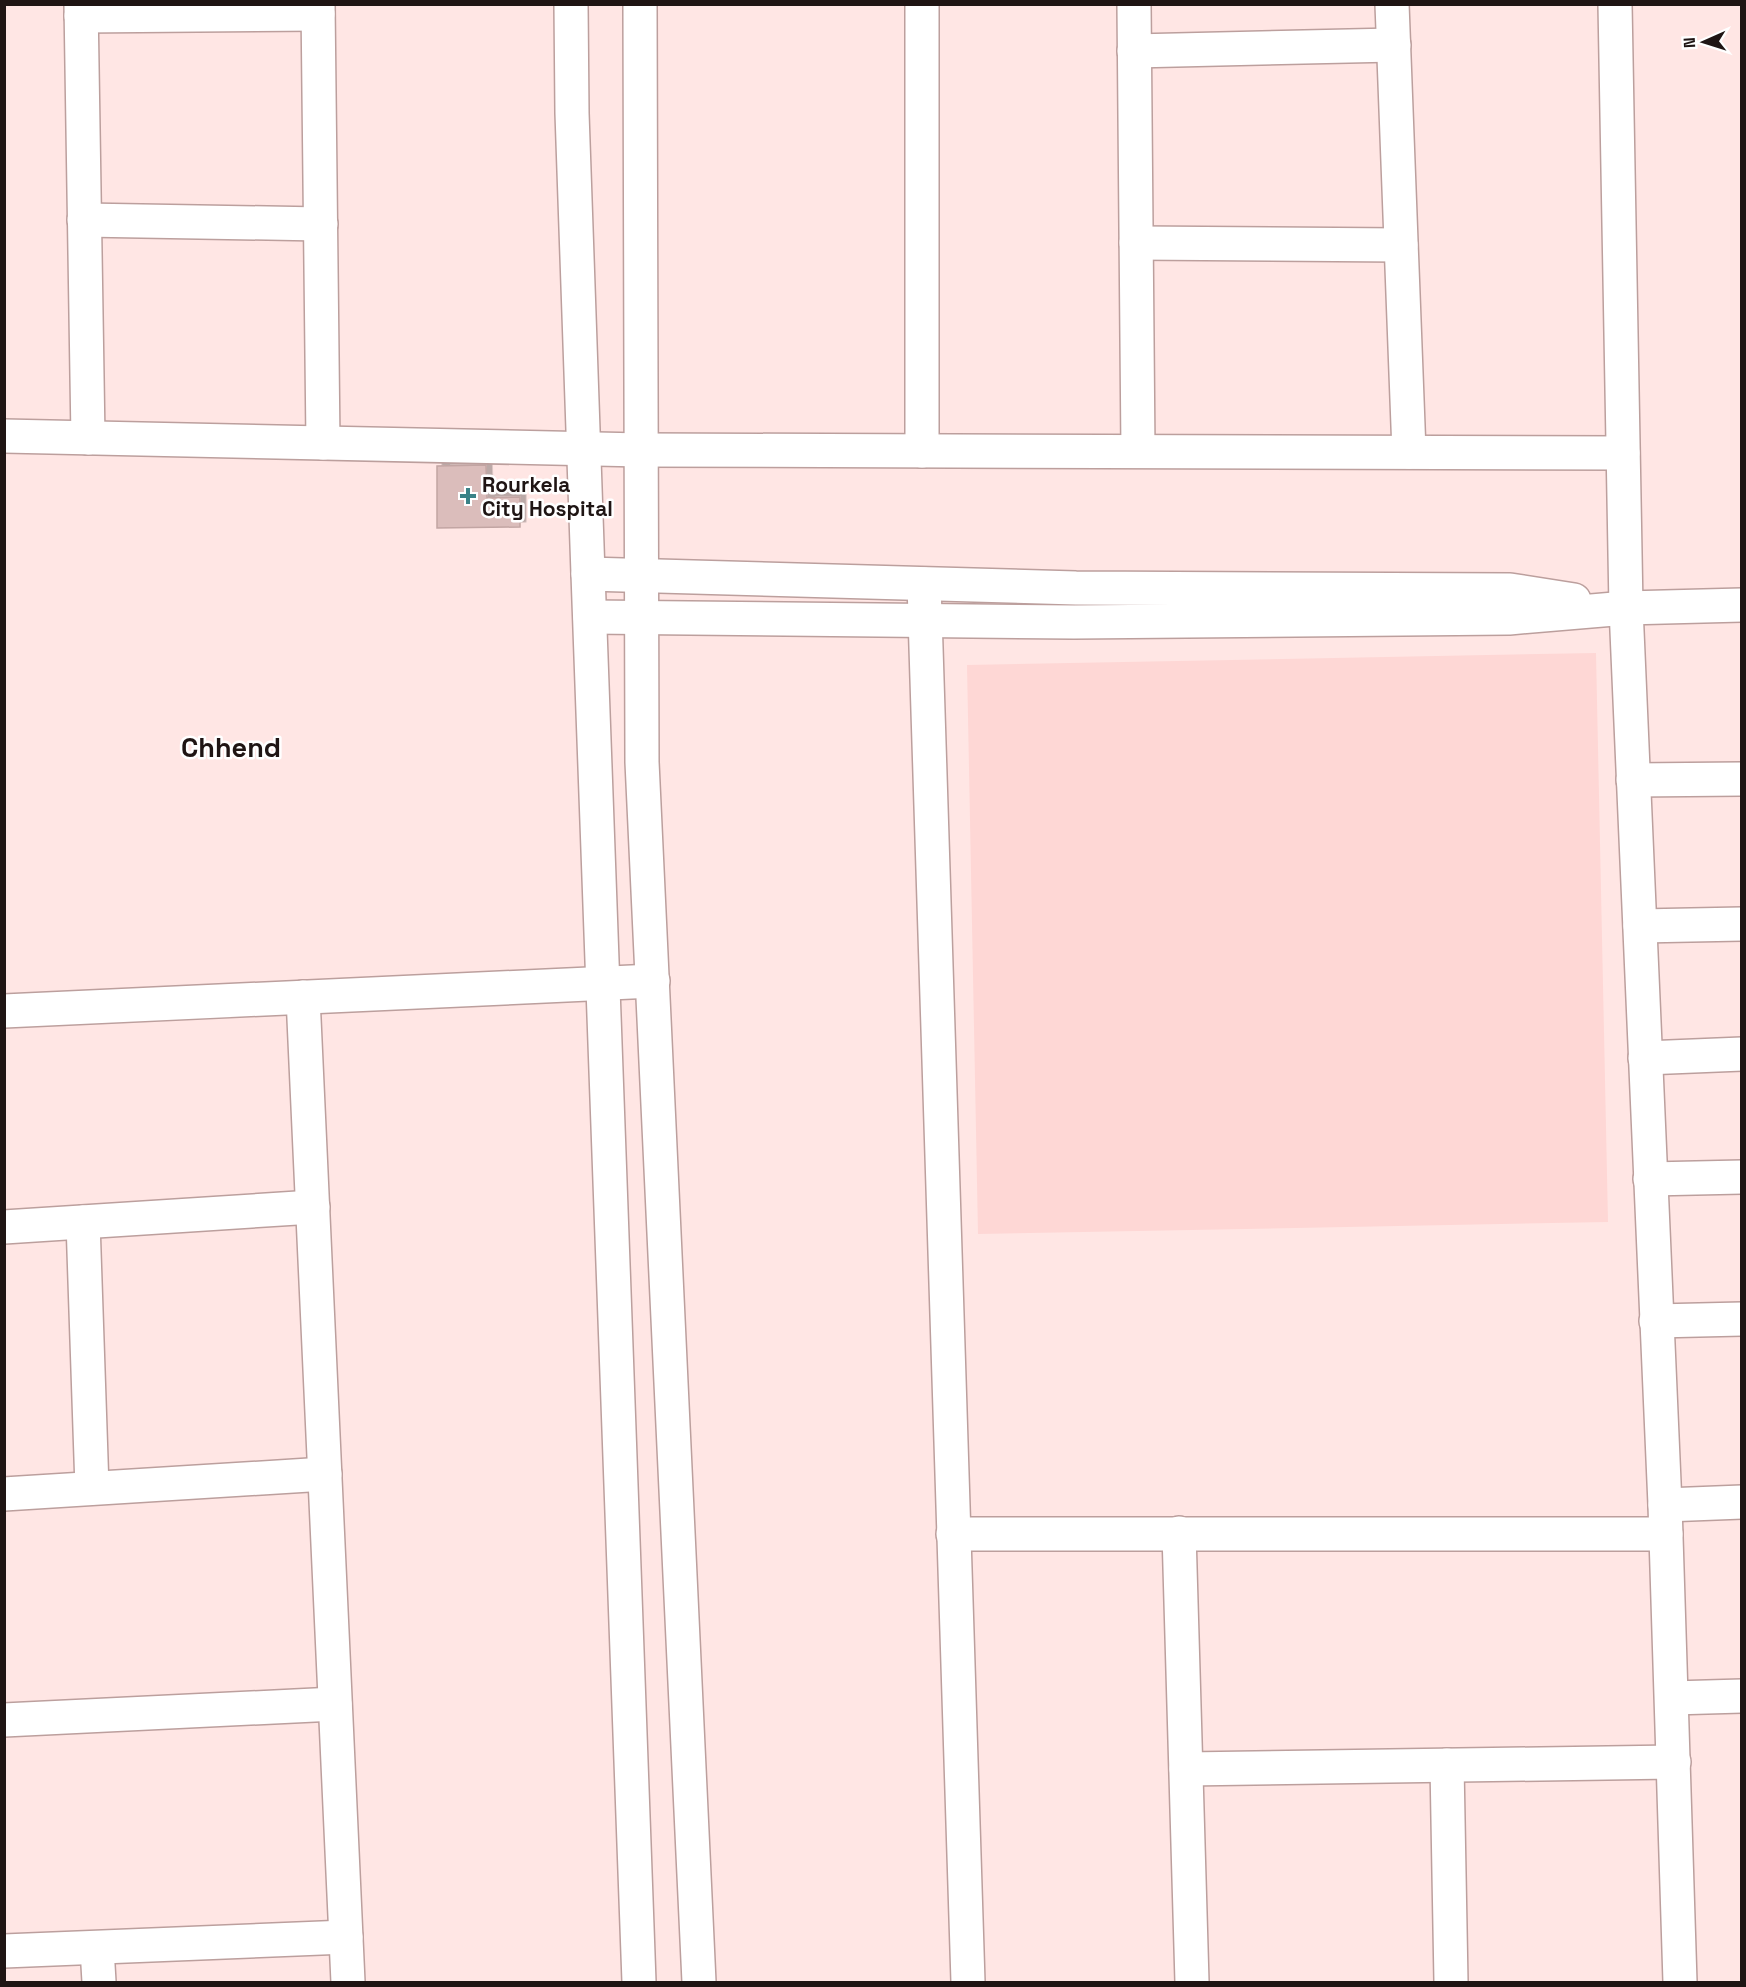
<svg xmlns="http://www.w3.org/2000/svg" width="1746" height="1987" font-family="'Space Grotesk',sans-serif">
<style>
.built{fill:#fed7d5}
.building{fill:#dbbdbb;stroke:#c2a5a3;stroke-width:1.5;filter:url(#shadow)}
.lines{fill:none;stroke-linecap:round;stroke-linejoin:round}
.street-casing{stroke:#bc9f9d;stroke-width:36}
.secondary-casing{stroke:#bc9f9d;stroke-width:36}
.street{stroke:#fff;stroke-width:33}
.secondary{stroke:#fff;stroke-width:33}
.poi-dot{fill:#3a8287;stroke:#fff;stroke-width:2}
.labels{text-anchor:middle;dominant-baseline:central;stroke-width:5;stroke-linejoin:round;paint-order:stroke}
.poi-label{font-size:21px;font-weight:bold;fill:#1f1514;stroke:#fff;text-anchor:start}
.district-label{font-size:27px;font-weight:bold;fill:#1f1514;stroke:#fff}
</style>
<defs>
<filter id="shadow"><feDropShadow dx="5.5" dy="-5.5" stdDeviation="0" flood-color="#0004"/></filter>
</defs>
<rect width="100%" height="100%" fill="#ffe6e4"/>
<path class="built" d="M 1596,653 L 1608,1222 L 978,1234 L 967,665 Z"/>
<path class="building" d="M 486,465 L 487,498 L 520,497 L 520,527 L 437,528 L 437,466 Z"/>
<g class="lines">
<g class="street-casing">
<g id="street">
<path d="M 81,4 L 88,438"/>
<path d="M 318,4 L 323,443"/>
<path d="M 1134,4 L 1138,451"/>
<path d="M 1392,4 L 1409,452"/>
<path d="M 1615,4 L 1626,608 L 1665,1505 L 1680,1982"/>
<path d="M 81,16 L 318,14"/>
<path d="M 1134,51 L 1394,45"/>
<path d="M 84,220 L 321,224"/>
<path d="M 1136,243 L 1401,245"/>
<path d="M 4,436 L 641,450 L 1623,453"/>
<path d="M 922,451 L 922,4"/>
<path d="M 588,574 L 1076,588 L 1510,590 L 1574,600"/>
<path d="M 924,584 L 968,1982"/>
<path d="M 590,617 L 1074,622 L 1509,618 L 1626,608 L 1742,605"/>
<path d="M 1633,780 L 1742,779"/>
<path d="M 1640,926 L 1742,924"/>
<path d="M 303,997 L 348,1982"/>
<path d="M 4,1011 L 653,981"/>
<path d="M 1645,1058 L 1742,1054"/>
<path d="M 1650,1179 L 1742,1177"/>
<path d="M 83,1222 L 92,1488"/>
<path d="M 4,1227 L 313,1207"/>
<path d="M 1656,1321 L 1742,1319"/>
<path d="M 4,1494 L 325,1474"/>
<path d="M 1665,1505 L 1742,1502"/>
<path d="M 1179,1533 L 1192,1982"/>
<path d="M 953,1534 L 1666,1534"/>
<path d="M 1672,1698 L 1742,1696"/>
<path d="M 4,1720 L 335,1704"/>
<path d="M 1447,1765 L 1451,1982"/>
<path d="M 1186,1769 L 1674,1762"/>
<path d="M 97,1948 L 99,1982"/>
<path d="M 4,1951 L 346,1937"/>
</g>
</g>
<g class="secondary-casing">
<g id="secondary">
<path d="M 571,4 L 572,113 L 588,574 L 639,1982"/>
<path d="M 640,4 L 642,762 L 699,1982"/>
</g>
</g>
<use href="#street" class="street"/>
<use href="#secondary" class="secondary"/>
</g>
<path class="poi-dot" d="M465 487h6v6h6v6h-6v6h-6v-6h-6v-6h6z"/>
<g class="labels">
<g class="poi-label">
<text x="482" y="484">Rourkela<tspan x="482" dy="24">City Hospital</tspan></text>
</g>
<g class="district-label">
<text x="231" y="747">Chhend</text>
</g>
</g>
<rect width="1746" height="1987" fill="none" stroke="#1f1514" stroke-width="12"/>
<g transform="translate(1704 42) rotate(267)" stroke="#ffffff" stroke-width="4.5" paint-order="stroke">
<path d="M0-4.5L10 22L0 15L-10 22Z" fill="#1f1514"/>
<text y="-9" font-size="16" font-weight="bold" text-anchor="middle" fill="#1f1514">N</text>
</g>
</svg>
